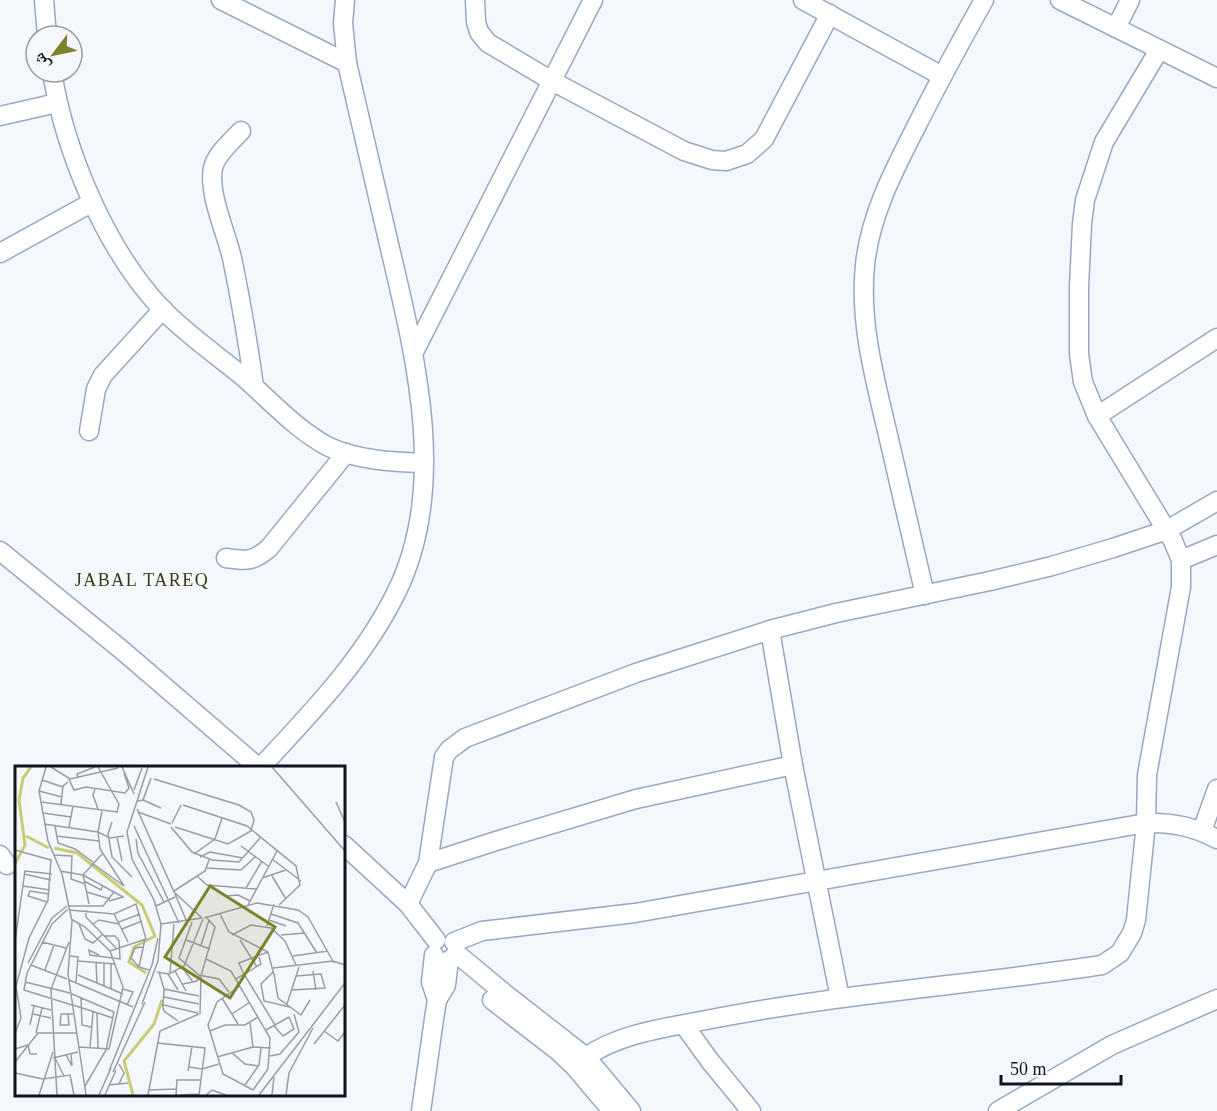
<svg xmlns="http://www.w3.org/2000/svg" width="1217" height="1111" font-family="'Times New Roman','Noto Naskh Arabic',serif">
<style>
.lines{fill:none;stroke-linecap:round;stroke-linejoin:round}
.minor-casing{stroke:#98a8c2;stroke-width:21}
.minor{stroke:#fff;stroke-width:18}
.labels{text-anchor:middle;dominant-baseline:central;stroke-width:4.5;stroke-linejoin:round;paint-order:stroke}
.neighbourhood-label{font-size:18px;letter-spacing:1.5px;fill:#3a3c13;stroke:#f4f8fd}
.inset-river{fill:none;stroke:#c8cd74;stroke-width:3}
.inset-road{fill:none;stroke:#989da4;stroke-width:1.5}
.view{fill:#7f822d;fill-opacity:0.15;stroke:#7f822d;stroke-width:3}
.inset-edge{fill:none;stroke:#0f151e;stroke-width:3}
</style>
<rect width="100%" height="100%" fill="#f4f8fd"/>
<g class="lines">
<g class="minor-casing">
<g id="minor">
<path d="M 44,0 L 47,36"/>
<path d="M 221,0 L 347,63"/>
<path d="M 475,0 L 476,22 L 479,32 L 488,43 L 552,81 L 684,151 L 712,160 L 726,161 L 747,154 L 764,139 L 830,14"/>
<path d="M 803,0 L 942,76"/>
<path d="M 1060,0 L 1217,78"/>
<path d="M 1116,28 L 1130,0"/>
<path d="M 52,72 C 65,152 105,248 161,308 C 184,332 215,354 241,375 C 269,399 296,430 329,447 C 357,460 393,462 423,463"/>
<path d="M 0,116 L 57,103"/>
<path d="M 241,131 C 232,141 216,154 213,168 C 208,194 226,232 232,258 C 241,301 248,343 254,386"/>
<path d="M 0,253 L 91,203"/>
<path d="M 414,352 L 593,0"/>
<path d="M 1097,416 L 1217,338"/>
<path d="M 89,431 L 96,389 L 103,375 L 163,309"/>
<path d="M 0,551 L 123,651 L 259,768"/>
<path d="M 226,558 C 246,561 253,562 269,548 L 346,453"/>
<path d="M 1181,560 L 1217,545"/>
<path d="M 925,595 C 913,542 900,489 888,435 C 875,379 859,323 865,265 C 870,216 893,172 915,129 C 937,85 960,43 984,0"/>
<path d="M 770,630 L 793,765 L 840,998"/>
<path d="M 260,768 C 311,713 363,660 396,593 C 450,485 414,351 388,240 C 374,181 361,122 347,63 L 343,23 L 345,0"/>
<path d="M 1202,831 L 1217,789"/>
<path d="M 344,845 L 408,904 L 436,940"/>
<path d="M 0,855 L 7,865"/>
<path d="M 428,863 L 496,841 L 636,799 L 793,765"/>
<path d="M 408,904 L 428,863 L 444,757 L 449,750 L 465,738 L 636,673 L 770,630 L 836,613 L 990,581 L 1052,566 L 1113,548 L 1167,530 L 1217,501"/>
<path d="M 454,942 L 482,931 L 635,913 L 1146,823 C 1173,822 1194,827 1217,839"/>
<path d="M 456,953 L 504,993 L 586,1057 L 631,1111"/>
<path d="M 434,955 L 431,982 L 437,1000"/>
<path d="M 492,1000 L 558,1051 L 574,1066 L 612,1111"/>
<path d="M 684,1025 L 710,1061 L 751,1111"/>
<path d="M 586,1057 C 620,1033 666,1028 706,1020 C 837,994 971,985 1102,965 L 1120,953 L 1132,933 L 1136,920 L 1146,823 L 1147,775 L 1181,587 L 1181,560 L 1173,541 L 1097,416 L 1083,382 L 1079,354 L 1079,287 L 1082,224 L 1085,200 L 1104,142 L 1159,50"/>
<path d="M 421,1111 L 434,1019 L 437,1000 L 446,985 L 449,960"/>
<path d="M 998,1111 L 1112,1045 L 1217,999"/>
</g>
</g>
<use href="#minor" class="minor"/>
</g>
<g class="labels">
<g class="neighbourhood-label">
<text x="142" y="580">JABAL TAREQ</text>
</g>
</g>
<g transform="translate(15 766)">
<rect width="330" height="330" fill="#f4f8fd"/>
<path class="inset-river" d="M 11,70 L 34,82M 39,82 L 62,87 L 127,139 L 140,170 L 119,181 L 114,196 L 131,207M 0,98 L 10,79 L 4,34 L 8,12 L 16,1M 118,329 L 109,295 L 139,258 L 147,234"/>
<path class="inset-road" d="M 31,1 L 24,25 L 33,75 L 47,108 L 57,155 L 53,208 L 71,329M 36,1 L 55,13 L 103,2M 107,1 L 119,28M 257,1 L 330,85M 63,12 L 62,8 L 80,1M 54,13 L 59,24 L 71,21 L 110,27 L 114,22 L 109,7M 139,13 L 224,39 L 236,46 L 239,54 L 236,65 L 213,78 L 160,61M 27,14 L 48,21M 80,23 L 78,29 L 83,43M 119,24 L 127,2M 24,25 L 47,31M 128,34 L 146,42M 123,35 L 128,34 L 136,12M 26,36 L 102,46 L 104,38 L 83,1M 321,36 L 330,56M 46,38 L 48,20 L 53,16M 168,39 L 232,60 L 281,100 L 285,119 L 264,139M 122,43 L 159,126 L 187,152M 87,45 L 83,66 L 85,83 L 109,120M 123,46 L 156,58M 28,47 L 56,51M 97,56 L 93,68 L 97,91 L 117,111M 157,57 L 166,39M 29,58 L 83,66 L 95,72 L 109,70M 40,60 L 43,77 L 60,83 L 78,96M 119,60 L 164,157M 54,61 L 58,40M 156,61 L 177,86 L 197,94 L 224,96 L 245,72M 41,70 L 84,75M 102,71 L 107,95M 121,73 L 123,87 L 149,136M 226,80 L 253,100M 0,84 L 36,94M 179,88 L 200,73 L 207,52M 39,89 L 57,90 L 56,113 L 70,118M 185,91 L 195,86 L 228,92M 257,93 L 286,115M 77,97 L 109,120M 192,102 L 226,104 L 241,90M 45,105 L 68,109 L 99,126 L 88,140 L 53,140M 9,108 L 36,114M 182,110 L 192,119 L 241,123M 257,110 L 271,133M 247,112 L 271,104M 69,115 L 86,124 L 88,119M 8,120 L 35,124M 231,122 L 247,95M 159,125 L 190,105 L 194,94M 72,126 L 95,133M 160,128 L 172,156M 209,130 L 223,129 L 235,135M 94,135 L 108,131 L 99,126M 32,136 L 13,130 L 15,125 L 34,128M 74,138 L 68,109 L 87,88M 233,139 L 262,85M 141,140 L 160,131M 53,143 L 37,158 L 12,207 L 9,224 L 57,239M 54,144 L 99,148 L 121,138 L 131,173 L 95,185M 71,144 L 71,151 L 101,182M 99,148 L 113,176M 205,148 L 214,166 L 253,186 L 259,209M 256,148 L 283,157 L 302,187M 189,152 L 242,137 L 283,144 L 293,151 L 319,197M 56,153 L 70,161 L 95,185 L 108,221 L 94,283 L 64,281M 254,154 L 271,160M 104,156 L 125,148M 177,156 L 164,192 L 184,209 L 204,213 L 214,226M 64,158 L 70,173 L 78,177 L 88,168M 78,158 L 84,154 L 104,158M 146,158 L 187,152M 252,160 L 259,138M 107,163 L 127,155M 217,169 L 236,159 L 256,162 L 270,175 L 281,199M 266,169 L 290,167M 130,173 L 124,201 L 134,204M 171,174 L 195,183M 225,174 L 242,201M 0,175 L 10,105 L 37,108M 27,176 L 51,182M 186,179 L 194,154M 84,189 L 74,184 L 75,189 L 105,193 L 104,175 L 100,170 L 90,170M 55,190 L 63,191 L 61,216M 278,190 L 313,185M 191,193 L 216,205 L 255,272 L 253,303 L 238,324M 63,195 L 100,198M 13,197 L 37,152 L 52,140M 81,197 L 82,217M 89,198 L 89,220M 96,198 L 96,223M 16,199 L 52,213M 124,201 L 116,192 L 120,182 L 128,181M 167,201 L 178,216M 258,202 L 318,195 L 330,199M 30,204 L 39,179M 160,205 L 171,225M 298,205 L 301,224M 142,206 L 154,208 L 169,200 L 188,153M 144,206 L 149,223 L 184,230M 258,206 L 246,218 L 249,235 L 275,241M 155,207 L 159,158M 153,208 L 163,224M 229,208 L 260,259M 259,208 L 263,232 L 286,249 L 295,234M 63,209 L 108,228M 229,209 L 224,197 L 253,186M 221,213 L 246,198 L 244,191M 54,214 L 118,241M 10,216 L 55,227M 168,218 L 182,215 L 184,210M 225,220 L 202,236 L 193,259 L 208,308 L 238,324M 108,223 L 118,226 L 112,239M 149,223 L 148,239 L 183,247M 277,224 L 310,222 L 306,208 L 281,210M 57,228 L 99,246 L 91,284 L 70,320M 66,231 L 67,259 L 76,261M 149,231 L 184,238M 207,232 L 223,258M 127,238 L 143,195 L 146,158 L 139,134 L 117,93 L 112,66 L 133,1M 147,238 L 149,245 L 163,255M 272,238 L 284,201M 16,239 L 36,244M 58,239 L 98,252M 82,247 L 83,283M 18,248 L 36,252M 53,248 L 54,259 L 45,259 L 46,248 L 58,248M 185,248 L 186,210 L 200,161 L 192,152M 217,248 L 235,236M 235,257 L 238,281M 15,259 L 19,240M 259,260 L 268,270 L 279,263 L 274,251M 251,264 L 274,251M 195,265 L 210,259 L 230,259 L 243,251M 309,265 L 323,275 L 330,266M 0,267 L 6,252 L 1,220 L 14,172 L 33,134 L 36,93M 21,267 L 27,242M 142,277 L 190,282 L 184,329M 299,278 L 330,239M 75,282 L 78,246M 0,283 L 13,279 L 15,288 L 22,288M 217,287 L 230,298 L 244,300M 51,289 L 57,300 L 56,288M 255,290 L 265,288 L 284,266 L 279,248M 202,291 L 238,281 L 256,282M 38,292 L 63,286M 40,292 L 49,310M 0,296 L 23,267 L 62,267M 104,298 L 109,307 L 104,318M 174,301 L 187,303 L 204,298M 94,305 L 137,199 L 143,172M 173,305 L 177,280M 98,306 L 130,236M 0,307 L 28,313 L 55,309 L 59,329M 94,319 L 113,317M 230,319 L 244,299 L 246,282M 134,324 L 161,323M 24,329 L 38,286M 42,329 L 36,223 L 54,176M 84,329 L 96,302M 90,329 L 101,304M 133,329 L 145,265 L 184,248M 161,329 L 162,314 L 185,314M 165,329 L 184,328M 191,329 L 197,324 L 211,329M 244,329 L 330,217M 257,329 L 259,311M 271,329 L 274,307 L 298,262"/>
<path class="view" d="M 195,120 L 260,161 L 215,232 L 150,191 Z"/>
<rect width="330" height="330" class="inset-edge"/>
</g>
<g transform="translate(54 54) rotate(238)"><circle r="28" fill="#f4f8fd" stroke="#989da4" stroke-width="1.5"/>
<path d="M0-4.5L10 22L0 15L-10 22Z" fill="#7f822d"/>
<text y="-9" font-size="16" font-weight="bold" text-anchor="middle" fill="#0f151e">ش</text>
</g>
<path d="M1001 1075v9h120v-9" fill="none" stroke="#0f151e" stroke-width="3"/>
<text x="1010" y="1075" font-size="18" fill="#0f151e" stroke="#f4f8fd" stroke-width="4.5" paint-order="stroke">50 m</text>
</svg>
